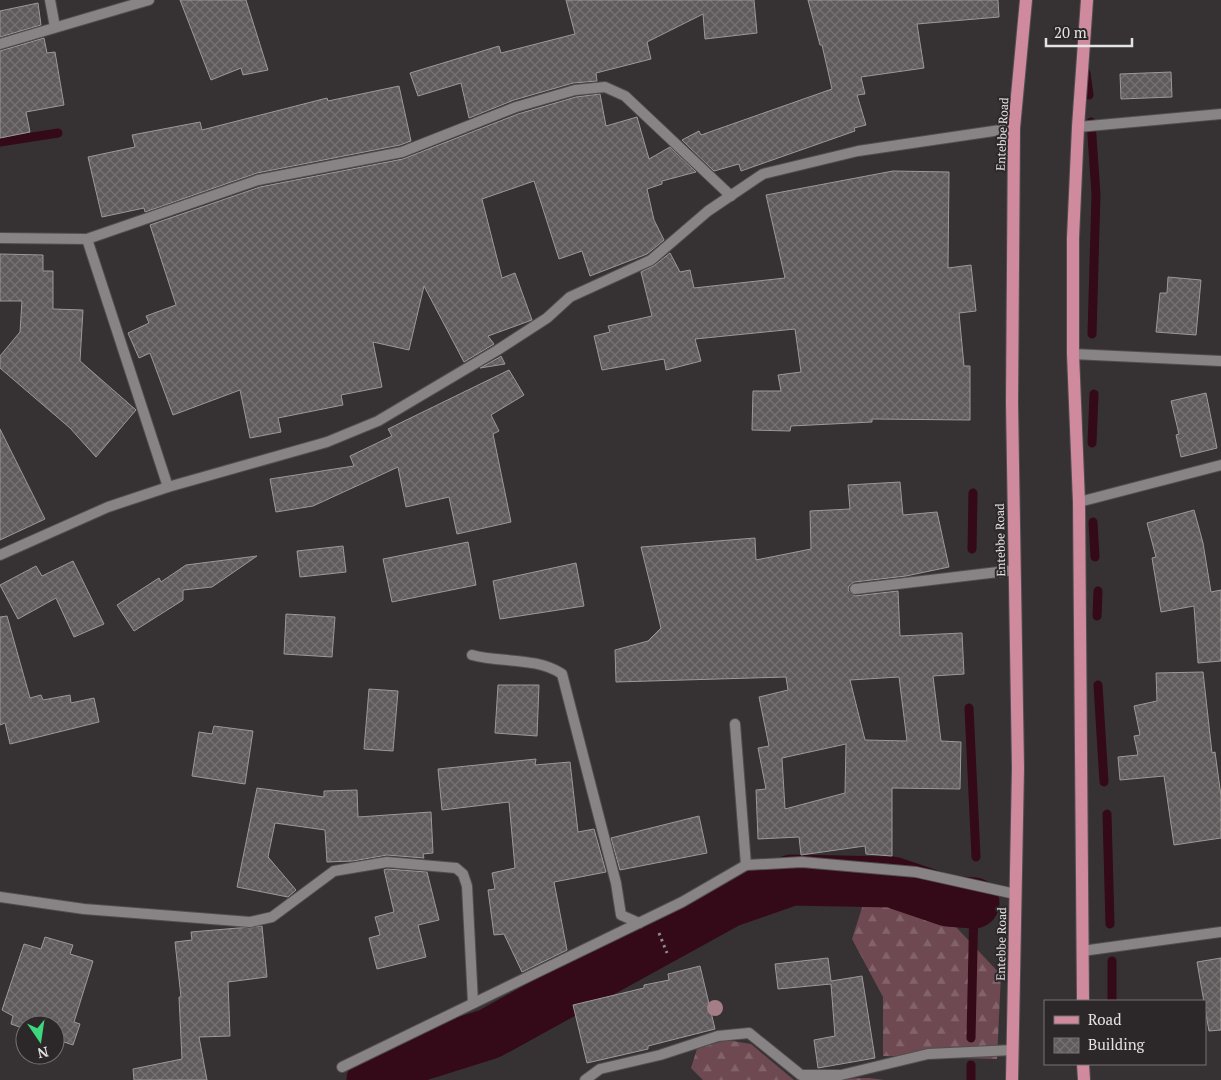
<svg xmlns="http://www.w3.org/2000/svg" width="1221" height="1080" font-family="'PT Serif',serif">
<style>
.forest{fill:url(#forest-firs)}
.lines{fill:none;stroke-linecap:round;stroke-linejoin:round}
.stream{stroke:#340918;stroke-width:9}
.river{stroke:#340918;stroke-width:51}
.building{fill:url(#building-cross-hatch);stroke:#9c9899;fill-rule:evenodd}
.service-casing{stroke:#514e4f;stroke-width:12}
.minor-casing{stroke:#514e4f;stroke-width:12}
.primary-casing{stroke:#514e4f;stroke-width:14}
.path{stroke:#8e8b8c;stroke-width:3;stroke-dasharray:2.5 4;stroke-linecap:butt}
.service{stroke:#888384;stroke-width:10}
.minor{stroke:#888384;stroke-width:10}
.primary{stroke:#cf8a9d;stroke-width:12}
.tree{fill:#a47e87}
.labels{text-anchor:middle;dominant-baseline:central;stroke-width:4;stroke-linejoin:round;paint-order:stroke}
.street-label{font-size:12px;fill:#e4e2e2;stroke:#2c2829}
</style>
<defs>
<pattern id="forest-firs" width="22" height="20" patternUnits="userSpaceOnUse" patternTransform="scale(1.25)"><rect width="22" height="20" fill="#6f4952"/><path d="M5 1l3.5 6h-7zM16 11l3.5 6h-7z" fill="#83636b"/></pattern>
<pattern id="building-cross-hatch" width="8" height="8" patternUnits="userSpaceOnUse" patternTransform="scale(1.25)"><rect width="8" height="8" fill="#5f5b5c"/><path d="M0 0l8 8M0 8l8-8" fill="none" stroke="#767273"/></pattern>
</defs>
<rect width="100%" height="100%" fill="#363233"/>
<g class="forest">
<path d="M 899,889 L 941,911 L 1001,975 L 997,1059 L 883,1056 L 883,997 L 852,939 L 867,892 Z"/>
<path d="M 726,1040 L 751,1044 L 794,1080 L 869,1078 L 884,1080 L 703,1080 L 691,1068 L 697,1049 Z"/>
</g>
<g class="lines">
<g class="stream">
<path d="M 1086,73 L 1089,95"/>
<path d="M 1091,122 L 1096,194 L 1092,334"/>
<path d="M 0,142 L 58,133"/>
<path d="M 1092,443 L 1094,394"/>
<path d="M 1093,522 L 1095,557"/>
<path d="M 972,549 L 973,493"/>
<path d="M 1097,616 L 1098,591"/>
<path d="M 1098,685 L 1104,782"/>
<path d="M 969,708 L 976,857"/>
<path d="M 1107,814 L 1110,924"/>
<path d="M 1112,1001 L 1112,961"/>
<path d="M 971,1038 L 974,903"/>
<path d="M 971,1080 L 971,1065"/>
</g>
<path class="river" d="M 372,1080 L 409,1059 L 489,1034 L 729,902 L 792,880 L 892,882 L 948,901 L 974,903"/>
</g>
<g class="building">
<path d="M 180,0 L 246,0 L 268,70 L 243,75 L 241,68 L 211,80 Z"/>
<path d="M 566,0 L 754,0 L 757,33 L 705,39 L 703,14 L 647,42 L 651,59 L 596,73 L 597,81 L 573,83 L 514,100 L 469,118 L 461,83 L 418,96 L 410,73 L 499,46 L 501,53 L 575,34 Z"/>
<path d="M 808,0 L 998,0 L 999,17 L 917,24 L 924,68 L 861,77 L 865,94 L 857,95 L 866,125 L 854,128 L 855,131 L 741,171 L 739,164 L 714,171 L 682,140 L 699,131 L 701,135 L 832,89 L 822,45 L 820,45 Z"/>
<path d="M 38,3 L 41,25 L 0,37 L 0,11 Z"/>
<path d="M 44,38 L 47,53 L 55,52 L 64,105 L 26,112 L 30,132 L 0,138 L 0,51 Z"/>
<path d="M 1171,72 L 1172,97 L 1121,99 L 1120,74 Z"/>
<path d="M 399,86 L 411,141 L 400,145 L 257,173 L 145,212 L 144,208 L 102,217 L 88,157 L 135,147 L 132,135 L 200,122 L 202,130 L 327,98 L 328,101 Z"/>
<path d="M 600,94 L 606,126 L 637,117 L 649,159 L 670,147 L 696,172 L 662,181 L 662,184 L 647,189 L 654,220 L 664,240 L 647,254 L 590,276 L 582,251 L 559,259 L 534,181 L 482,199 L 502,278 L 515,273 L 532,320 L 488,336 L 494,344 L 464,362 L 424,286 L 409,350 L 373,342 L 382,387 L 341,395 L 343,405 L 278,418 L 281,432 L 250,438 L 240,390 L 173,415 L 150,353 L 139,358 L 128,333 L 149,323 L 146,316 L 176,305 L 150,225 L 260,187 L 403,159 L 518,114 L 576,97 Z"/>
<path d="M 893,171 L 949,172 L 948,268 L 971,265 L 976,311 L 959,313 L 964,366 L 970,366 L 970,420 L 872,419 L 872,422 L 791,426 L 790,431 L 752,430 L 753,391 L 781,391 L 778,375 L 801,372 L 795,329 L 695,339 L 701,361 L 666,370 L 664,359 L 602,370 L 594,336 L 610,332 L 608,326 L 652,316 L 641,272 L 655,265 L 670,253 L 680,272 L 690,270 L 694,288 L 785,278 L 766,195 Z"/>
<path d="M 0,254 L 43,255 L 43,271 L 53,271 L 53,309 L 83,310 L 80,361 L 136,410 L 96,457 L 70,428 L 0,368 L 0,356 L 20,332 L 22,301 L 0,301 Z"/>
<path d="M 1168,277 L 1201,280 L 1196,335 L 1156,332 L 1160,293 L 1167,293 Z"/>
<path d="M 501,356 L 505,364 L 480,368 L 500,357 Z"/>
<path d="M 509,370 L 524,395 L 491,415 L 499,431 L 493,434 L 511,522 L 457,534 L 449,497 L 406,507 L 398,467 L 313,506 L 276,512 L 270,479 L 354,466 L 350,456 L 392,436 L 388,429 Z"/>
<path d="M 1206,393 L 1217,448 L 1181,457 L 1176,435 L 1179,434 L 1171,401 Z"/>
<path d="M 0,429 L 45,519 L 0,540 Z"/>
<path d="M 900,482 L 903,515 L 937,512 L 949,567 L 906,576 L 854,582 L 849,586 L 848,590 L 855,596 L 898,591 L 900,636 L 962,633 L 964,674 L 933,676 L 941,741 L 961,742 L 960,789 L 892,788 L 892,856 L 866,854 L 865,846 L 801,855 L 799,837 L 758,839 L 756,790 L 766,789 L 758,748 L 769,746 L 759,697 L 788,690 L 786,677 L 616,682 L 615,650 L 648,641 L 661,628 L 641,547 L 755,538 L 756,560 L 811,549 L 810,511 L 850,509 L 848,485 ZM 899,677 L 907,741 L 865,740 L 850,680 ZM 846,744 L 845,793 L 785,809 L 782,758 Z"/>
<path d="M 1194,510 L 1203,543 L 1211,592 L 1221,590 L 1221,661 L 1198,663 L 1194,606 L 1161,612 L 1152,558 L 1156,557 L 1147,523 Z"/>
<path d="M 468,542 L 476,585 L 392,602 L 383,559 Z"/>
<path d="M 343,546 L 346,572 L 300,577 L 297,551 Z"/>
<path d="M 257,556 L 212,587 L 183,590 L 183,600 L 134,631 L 117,605 L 159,578 L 161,582 L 186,565 Z"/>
<path d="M 73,561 L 104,624 L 74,637 L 56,598 L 18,619 L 0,585 L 36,566 L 42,576 Z"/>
<path d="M 576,563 L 584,606 L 500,619 L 493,581 Z"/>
<path d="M 286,614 L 335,617 L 332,657 L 284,654 Z"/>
<path d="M 7,616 L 30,698 L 41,695 L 43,700 L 70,695 L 71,703 L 94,698 L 99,722 L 10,744 L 5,723 L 0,725 L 0,617 Z"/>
<path d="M 1203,672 L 1212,753 L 1215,752 L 1221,796 L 1221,838 L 1174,845 L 1164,776 L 1120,780 L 1118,757 L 1138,755 L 1134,736 L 1140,735 L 1134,706 L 1157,701 L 1156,673 Z"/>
<path d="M 498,685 L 539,685 L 537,736 L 495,733 Z"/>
<path d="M 369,689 L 398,691 L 393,751 L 364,749 Z"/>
<path d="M 214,726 L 253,731 L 245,784 L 192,776 L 199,732 L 212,734 Z"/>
<path d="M 536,759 L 535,765 L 570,762 L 578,832 L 594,829 L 606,872 L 554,882 L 567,950 L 522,972 L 504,934 L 494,935 L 488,890 L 495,889 L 492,873 L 515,868 L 509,802 L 442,810 L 438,769 Z"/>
<path d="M 257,788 L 324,797 L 324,791 L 357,790 L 358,817 L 431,812 L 433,853 L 423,854 L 424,858 L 387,855 L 353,861 L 327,862 L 325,830 L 275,823 L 268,857 L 296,890 L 288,897 L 237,887 Z"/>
<path d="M 699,816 L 707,853 L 620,870 L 611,838 Z"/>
<path d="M 387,869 L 427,872 L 439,920 L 418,925 L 426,957 L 377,969 L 369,938 L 380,935 L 375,917 L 394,912 L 384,870 Z"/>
<path d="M 262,926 L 267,977 L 228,982 L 230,1036 L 199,1037 L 207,1080 L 134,1080 L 133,1069 L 182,1059 L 179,997 L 181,997 L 175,942 L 192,940 L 191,932 Z"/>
<path d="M 45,937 L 73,945 L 70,954 L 93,961 L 74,1022 L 80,1024 L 73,1045 L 55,1039 L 55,1025 L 25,1025 L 25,1029 L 11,1024 L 13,1016 L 2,1010 L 24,944 L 41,949 Z"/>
<path d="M 828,958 L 831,981 L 862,976 L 875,1058 L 818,1068 L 814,1040 L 835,1036 L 831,984 L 778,989 L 775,964 Z"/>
<path d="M 1221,958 L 1221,1030 L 1209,1031 L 1197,962 Z"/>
<path d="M 700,966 L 715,1029 L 648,1046 L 648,1049 L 587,1063 L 573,1005 L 644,988 L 644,985 L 669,980 L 668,974 Z"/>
</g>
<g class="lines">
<g class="service-casing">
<g id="service">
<path d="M 1079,502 L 1221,465"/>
<path d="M 735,724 L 746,865"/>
<path d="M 1082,951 L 1221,932"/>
</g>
</g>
<g class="minor-casing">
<g id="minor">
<path d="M 50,0 L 55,27"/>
<path d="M 0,44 L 149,0"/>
<path d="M 1078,127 L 1221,114"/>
<path d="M 0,238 L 87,239 L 258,180 L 402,152 L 516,107 L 575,90 L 605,87 L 625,96 L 731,196"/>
<path d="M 87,239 L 168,487"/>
<path d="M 1073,354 L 1221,361"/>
<path d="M 0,555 L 108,507 L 168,487 L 327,442 L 378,421 L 496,351 L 547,318 L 570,297 L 651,260 L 708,211 L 763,174 L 858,151 L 1014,128"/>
<path d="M 855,589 L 1015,570"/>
<path d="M 472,655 C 501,663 537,657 562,674 L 616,883 L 621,915 L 639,923"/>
<path d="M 0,897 L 84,909 L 250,922 L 272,917 L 334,871 L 387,862 L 456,868 L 463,874 L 467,886 L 473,1003"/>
<path d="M 342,1067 L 682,902 L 746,865 L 802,862 L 916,872 L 1015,894"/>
<path d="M 585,1080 L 600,1069 L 660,1055 L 718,1036 L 749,1033 L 801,1075 L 841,1075 L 928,1054 L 1013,1050"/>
</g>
</g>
<g class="primary-casing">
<g id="primary">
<path d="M 1083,1001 L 1079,502 L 1073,354 L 1073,238 L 1078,127 L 1087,0"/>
<path d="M 1083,1064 L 1084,1080"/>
<path d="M 1012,1080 L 1018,768 L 1012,403 L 1014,128 L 1026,0"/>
</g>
</g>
<path class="path" d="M 659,933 L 667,953"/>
<use href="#service" class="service"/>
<use href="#minor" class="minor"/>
<use href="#primary" class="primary"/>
</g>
<circle class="tree" cx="715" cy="1008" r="8"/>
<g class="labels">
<g class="street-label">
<text transform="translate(1002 134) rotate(-87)">Entebbe Road</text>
<text transform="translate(1000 540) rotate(-91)">Entebbe Road</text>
<text transform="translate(1001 944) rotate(-89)">Entebbe Road</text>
</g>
</g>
<rect x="1044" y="1000" width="162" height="65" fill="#2c2829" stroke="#767273"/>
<rect x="1054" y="1016" width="25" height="8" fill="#cf8a9d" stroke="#767273"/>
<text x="1088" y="1025" font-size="15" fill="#e4e2e2">Road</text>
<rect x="1054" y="1038" width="25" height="15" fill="url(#building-cross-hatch)" stroke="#767273"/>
<text x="1088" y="1050" font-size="15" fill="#e4e2e2">Building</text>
<g transform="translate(40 1040) rotate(167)"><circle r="24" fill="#2c2829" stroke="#767273"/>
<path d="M0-4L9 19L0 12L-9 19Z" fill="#3dd77d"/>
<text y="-8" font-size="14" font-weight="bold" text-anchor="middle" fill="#e4e2e2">N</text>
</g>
<path d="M1046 38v8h86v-8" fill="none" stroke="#e4e2e2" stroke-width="2.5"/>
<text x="1054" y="38" font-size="15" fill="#e4e2e2" stroke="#2c2829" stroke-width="4" paint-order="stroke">20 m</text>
</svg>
